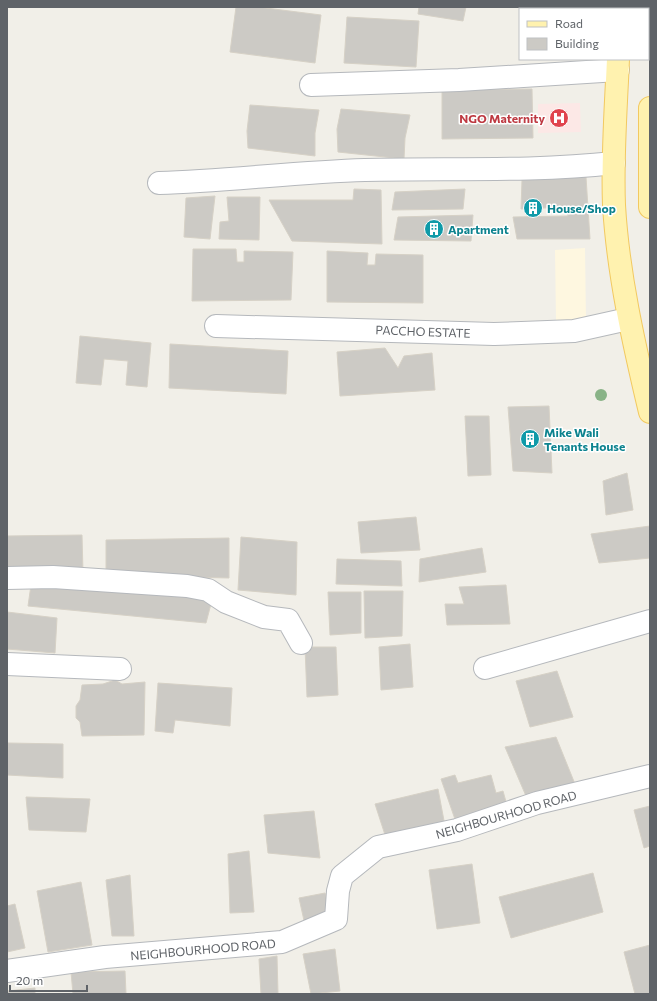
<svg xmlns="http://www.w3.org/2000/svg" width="657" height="1001" font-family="Commissioner,sans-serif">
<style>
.commercial{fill:#fef7e0}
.medical{fill:#fce8e6}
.building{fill:#cccac5;stroke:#d6d1c6}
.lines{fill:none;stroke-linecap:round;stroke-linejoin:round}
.minor-casing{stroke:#b5b8bc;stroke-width:24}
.major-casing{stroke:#f2c960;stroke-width:24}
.minor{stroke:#fff;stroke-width:22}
.major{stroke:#fff2af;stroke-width:22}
.tree{fill:#89b387}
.labels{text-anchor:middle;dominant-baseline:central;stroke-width:3;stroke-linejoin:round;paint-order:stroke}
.health-label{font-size:12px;font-weight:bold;fill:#be3a42;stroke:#fff;text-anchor:end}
.culture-label{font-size:12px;font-weight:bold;fill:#0d838f;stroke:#fff;text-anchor:start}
.street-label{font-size:12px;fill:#5f6368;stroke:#fff}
</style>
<rect width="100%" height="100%" fill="#f1efe8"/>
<path class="commercial" d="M 585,248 L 586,321 L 556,320 L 555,250 Z"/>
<path class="medical" d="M 580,103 L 581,132 L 538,133 L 538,104 Z"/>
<g class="building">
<path d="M 236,7 L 258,7 L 321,15 L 315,63 L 230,52 Z"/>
<path d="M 419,7 L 466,7 L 463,21 L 418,14 Z"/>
<path d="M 347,17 L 419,21 L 416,67 L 344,63 Z"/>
<path d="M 532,89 L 533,138 L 442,139 L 442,90 Z"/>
<path d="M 250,105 L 319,110 L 315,133 L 315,156 L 248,148 L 247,131 Z"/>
<path d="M 341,109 L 410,115 L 405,138 L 404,159 L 338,152 L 337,129 Z"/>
<path d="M 586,177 L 590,239 L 517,239 L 513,217 L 568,216 L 567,207 L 521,209 L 522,180 Z"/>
<path d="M 354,189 L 381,190 L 382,244 L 292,241 L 269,200 L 353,200 Z"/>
<path d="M 465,189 L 463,209 L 392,210 L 395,192 Z"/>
<path d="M 215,196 L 210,239 L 184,237 L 186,198 Z"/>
<path d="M 227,197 L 260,197 L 259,240 L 219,239 L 220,222 L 229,221 Z"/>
<path d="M 473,215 L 471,241 L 394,240 L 398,217 Z"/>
<path d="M 193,249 L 236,249 L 237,262 L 244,262 L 244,251 L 293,252 L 291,300 L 192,301 Z"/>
<path d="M 327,251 L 368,253 L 367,265 L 375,265 L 376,254 L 423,255 L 423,303 L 327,302 Z"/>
<path d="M 80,336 L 151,343 L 147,387 L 126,385 L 128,361 L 104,359 L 101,385 L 76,383 Z"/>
<path d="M 170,344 L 288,351 L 286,394 L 169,388 Z"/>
<path d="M 385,348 L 398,368 L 404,356 L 432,353 L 435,390 L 340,396 L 337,352 Z"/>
<path d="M 549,406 L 552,473 L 513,471 L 508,407 Z"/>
<path d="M 465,416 L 489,416 L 491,475 L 468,476 Z"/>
<path d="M 627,473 L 633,510 L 606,515 L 603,481 Z"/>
<path d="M 416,517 L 420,550 L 361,553 L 358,522 Z"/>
<path d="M 650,526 L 650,558 L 599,563 L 591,534 Z"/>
<path d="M 82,535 L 83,573 L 7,573 L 7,536 Z"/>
<path d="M 241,537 L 297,542 L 296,595 L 238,590 Z"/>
<path d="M 229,538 L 229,578 L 106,575 L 106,540 Z"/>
<path d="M 482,548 L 486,572 L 419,582 L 420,559 Z"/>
<path d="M 337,559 L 401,561 L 402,586 L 336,584 Z"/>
<path d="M 32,578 L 212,600 L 206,623 L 28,606 Z"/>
<path d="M 506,585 L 510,624 L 447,625 L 445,604 L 464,604 L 459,587 Z"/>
<path d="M 364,591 L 403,591 L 402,636 L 365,638 Z"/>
<path d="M 328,592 L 361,592 L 361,633 L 330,635 Z"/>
<path d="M 7,612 L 57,618 L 55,653 L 7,649 Z"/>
<path d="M 410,644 L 413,687 L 381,690 L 379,647 Z"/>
<path d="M 305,647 L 336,647 L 338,695 L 307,697 Z"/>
<path d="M 557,671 L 573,717 L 530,727 L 516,681 Z"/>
<path d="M 115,680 L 122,684 L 145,682 L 144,735 L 82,736 L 80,722 L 76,718 L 76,706 L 80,700 L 82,685 L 103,684 Z"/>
<path d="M 158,683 L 232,688 L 230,726 L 175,720 L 173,733 L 155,731 Z"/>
<path d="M 556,737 L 575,784 L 526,796 L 505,747 Z"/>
<path d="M 8,743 L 63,744 L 63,778 L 7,775 Z"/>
<path d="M 455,775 L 458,783 L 491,775 L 496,793 L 503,791 L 508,809 L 457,825 L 441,779 Z"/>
<path d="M 438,789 L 445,826 L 387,841 L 375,804 Z"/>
<path d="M 26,797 L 90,799 L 86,832 L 29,830 Z"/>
<path d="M 650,806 L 650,846 L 644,848 L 634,810 Z"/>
<path d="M 314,811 L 320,858 L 268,853 L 264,815 Z"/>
<path d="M 249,851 L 254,912 L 230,913 L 228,854 Z"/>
<path d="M 472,864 L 480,923 L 437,929 L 429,870 Z"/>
<path d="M 593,873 L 603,912 L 511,938 L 499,897 Z"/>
<path d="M 130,875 L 134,936 L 112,936 L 106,880 Z"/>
<path d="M 81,882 L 92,945 L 48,952 L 37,891 Z"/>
<path d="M 325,893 L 331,917 L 305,925 L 299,898 Z"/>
<path d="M 15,904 L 25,948 L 7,952 L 7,906 Z"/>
<path d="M 650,945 L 650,994 L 635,994 L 624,952 Z"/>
<path d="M 335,949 L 340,991 L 311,994 L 303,954 Z"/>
<path d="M 277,956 L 278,994 L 261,994 L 259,959 Z"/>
<path d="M 125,971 L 126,994 L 73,994 L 71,972 Z"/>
<path d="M 35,988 L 35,994 L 7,994 L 7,991 Z"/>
</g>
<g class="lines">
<g class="minor-casing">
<g id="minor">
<path d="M 311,85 L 459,80 L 618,70"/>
<path d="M 159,183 C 228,181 296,172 365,170 C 448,168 531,172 614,163"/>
<path d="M 216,326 L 494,334 L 574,331 L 628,319"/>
<path d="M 7,578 L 53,577 L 187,586 L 208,590 L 226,602 L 264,617 L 288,620 L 301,643"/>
<path d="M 7,664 L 120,669"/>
<path d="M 485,668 L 650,621"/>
<path d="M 7,971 L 105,957 L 282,942 L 336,919 L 338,891 L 342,876 L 378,847 L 457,830 L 537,803 L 650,776"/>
</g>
</g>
<g class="major-casing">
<g id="major">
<path d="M 620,9 L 620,7"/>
<path d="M 618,59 C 616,108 612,157 614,205 C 618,274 634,345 650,412"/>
<path d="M 650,108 L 650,207"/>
</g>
</g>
<use href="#minor" class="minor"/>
<use href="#major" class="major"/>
</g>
<circle class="tree" cx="601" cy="395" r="6"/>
<defs>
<g id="hospital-disc" transform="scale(1)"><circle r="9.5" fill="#e0444e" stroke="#fff"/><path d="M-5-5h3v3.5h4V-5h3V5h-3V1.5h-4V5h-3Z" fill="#fff"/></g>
<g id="building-disc" transform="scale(1)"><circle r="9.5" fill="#0f9aa8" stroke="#fff"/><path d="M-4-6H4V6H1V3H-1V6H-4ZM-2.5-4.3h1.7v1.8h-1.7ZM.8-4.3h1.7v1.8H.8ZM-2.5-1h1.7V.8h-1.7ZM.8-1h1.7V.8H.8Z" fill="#fff"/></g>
</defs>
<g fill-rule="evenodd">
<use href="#hospital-disc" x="559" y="118"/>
<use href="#building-disc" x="533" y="208"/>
<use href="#building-disc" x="434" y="229"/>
<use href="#building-disc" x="530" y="439"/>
</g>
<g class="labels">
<g class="health-label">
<text x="545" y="118">NGO Maternity</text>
</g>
<g class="culture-label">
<text x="547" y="208">House/Shop</text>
<text x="448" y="229">Apartment</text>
<text x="544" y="432">Mike Wali<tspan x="544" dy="14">Tenants House</tspan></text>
</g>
<g class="street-label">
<text transform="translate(423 331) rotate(2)">PACCHO ESTATE</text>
<text transform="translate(506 814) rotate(-16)">NEIGHBOURHOOD ROAD</text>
<text transform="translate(203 949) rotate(-5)">NEIGHBOURHOOD ROAD</text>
</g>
</g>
<rect width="657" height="1001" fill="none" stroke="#5f6368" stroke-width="16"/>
<rect x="519" y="8" width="130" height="52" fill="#ffffff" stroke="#bfc1c3"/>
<rect x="527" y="21" width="20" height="6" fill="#fff2af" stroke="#bfc1c3"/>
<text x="555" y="28" font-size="12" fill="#5f6368">Road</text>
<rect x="527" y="38" width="20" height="12" fill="#cccac5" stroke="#bfc1c3"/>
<text x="555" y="48" font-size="12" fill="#5f6368">Building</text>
<path d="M10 985v6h77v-6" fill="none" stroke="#5f6368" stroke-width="2"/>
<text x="16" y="985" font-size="12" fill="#5f6368" stroke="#ffffff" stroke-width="3" paint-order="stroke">20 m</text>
</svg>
